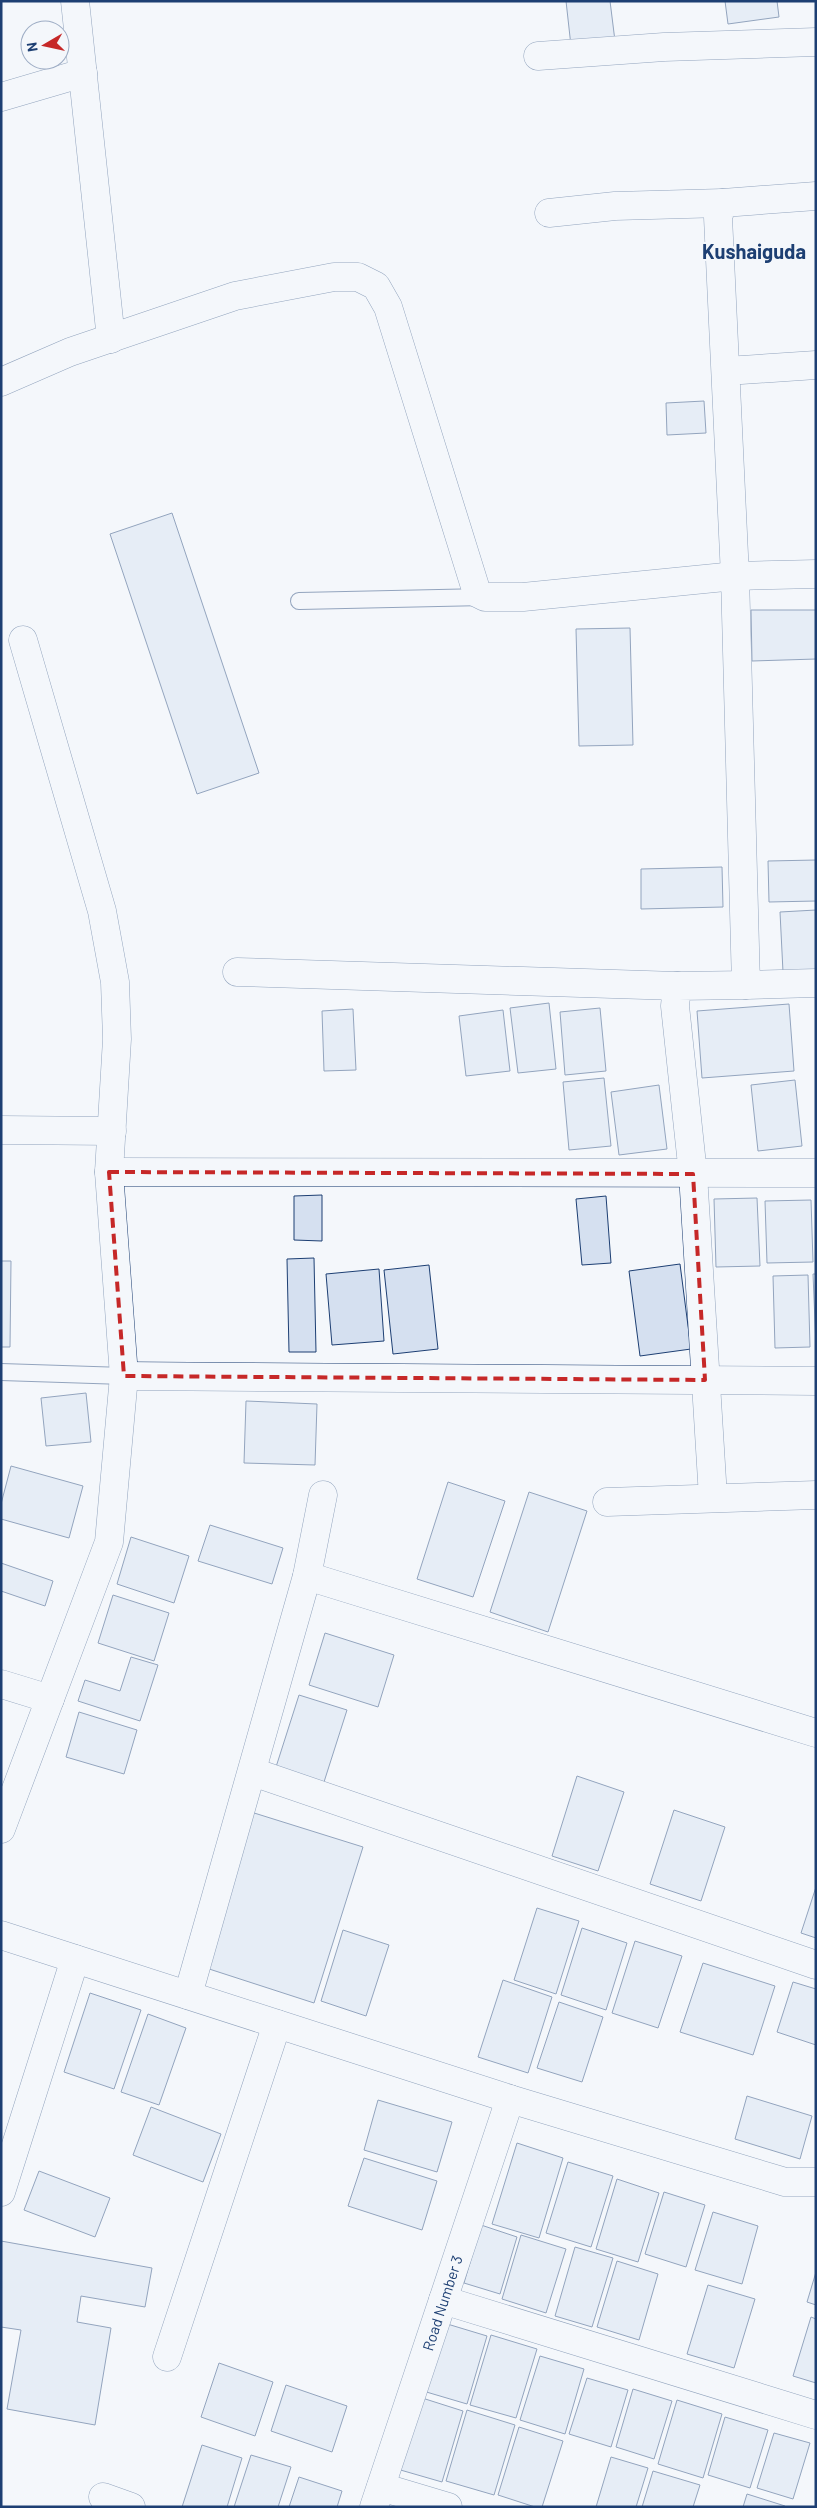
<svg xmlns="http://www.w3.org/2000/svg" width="817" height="2508" font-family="Barlow,sans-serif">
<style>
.building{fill:#d5e0f0;stroke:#1d3f73}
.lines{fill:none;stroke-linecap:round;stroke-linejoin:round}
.lane-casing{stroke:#1d3f73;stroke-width:18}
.street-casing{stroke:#1d3f73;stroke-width:29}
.lane{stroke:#f4f7fb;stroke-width:16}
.street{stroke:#f4f7fb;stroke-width:28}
.marked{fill:none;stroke:#c62828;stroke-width:4;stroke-dasharray:10 6;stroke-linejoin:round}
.labels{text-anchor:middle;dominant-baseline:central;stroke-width:4;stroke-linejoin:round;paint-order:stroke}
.street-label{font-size:15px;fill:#1d3f73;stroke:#f4f7fb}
.district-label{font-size:20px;font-weight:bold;fill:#1d3f73;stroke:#f4f7fb}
</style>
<rect width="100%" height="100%" fill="#f4f7fb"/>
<g class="building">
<path d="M 566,1 L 610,1 L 615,41 L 571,46 Z"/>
<path d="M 725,1 L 777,1 L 779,17 L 728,24 Z"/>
<path d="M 704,401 L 706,433 L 667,435 L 666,403 Z"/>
<path d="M 172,513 L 259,773 L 197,794 L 110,534 Z"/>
<path d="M 751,610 L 816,610 L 816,659 L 752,661 Z"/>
<path d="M 630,628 L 633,745 L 579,746 L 576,629 Z"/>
<path d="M 816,860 L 816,901 L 769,902 L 768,861 Z"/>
<path d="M 722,867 L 723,907 L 641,909 L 641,869 Z"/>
<path d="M 816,910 L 816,970 L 783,972 L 780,912 Z"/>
<path d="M 549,1003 L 556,1069 L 518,1073 L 510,1008 Z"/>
<path d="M 789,1004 L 794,1071 L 702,1078 L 697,1011 Z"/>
<path d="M 600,1008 L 606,1071 L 565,1075 L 560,1012 Z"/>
<path d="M 353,1009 L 356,1070 L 324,1071 L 322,1011 Z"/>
<path d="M 503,1010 L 510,1071 L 466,1076 L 459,1016 Z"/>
<path d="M 604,1078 L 611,1146 L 569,1150 L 563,1082 Z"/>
<path d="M 795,1080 L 802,1146 L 758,1151 L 751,1085 Z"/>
<path d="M 659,1085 L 667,1149 L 619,1155 L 611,1092 Z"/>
<path d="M 322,1195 L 322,1241 L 294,1240 L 294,1196 Z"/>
<path d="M 606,1196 L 611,1263 L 582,1265 L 576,1199 Z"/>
<path d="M 757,1198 L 760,1266 L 716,1267 L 714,1199 Z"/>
<path d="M 811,1200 L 813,1262 L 767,1263 L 765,1201 Z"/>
<path d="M 314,1258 L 316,1352 L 289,1352 L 287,1259 Z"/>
<path d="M 1,1261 L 11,1261 L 10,1347 L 1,1347 Z"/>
<path d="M 680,1264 L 691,1349 L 640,1356 L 629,1271 Z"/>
<path d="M 429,1265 L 438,1349 L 393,1354 L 384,1270 Z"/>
<path d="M 379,1269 L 384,1341 L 332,1345 L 326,1274 Z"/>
<path d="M 813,1274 L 816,1274 L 816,1346 Z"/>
<path d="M 808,1275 L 810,1347 L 775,1348 L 773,1276 Z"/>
<path d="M 86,1393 L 91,1442 L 46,1446 L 41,1398 Z"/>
<path d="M 246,1401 L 317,1404 L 315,1465 L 244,1463 Z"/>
<path d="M 11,1466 L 83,1486 L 69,1538 L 1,1519 L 1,1504 Z"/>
<path d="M 448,1482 L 505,1501 L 473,1597 L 417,1579 Z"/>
<path d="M 529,1492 L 587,1511 L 548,1632 L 490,1612 Z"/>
<path d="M 210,1525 L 283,1548 L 272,1584 L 198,1561 Z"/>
<path d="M 131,1537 L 189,1556 L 174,1603 L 117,1584 Z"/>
<path d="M 1,1563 L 53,1581 L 45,1606 L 1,1591 Z"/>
<path d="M 113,1595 L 169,1613 L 154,1661 L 98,1643 Z"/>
<path d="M 325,1633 L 394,1655 L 378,1707 L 309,1685 Z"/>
<path d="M 131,1657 L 158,1665 L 140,1721 L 78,1701 L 85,1680 L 120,1691 Z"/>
<path d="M 299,1695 L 347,1710 L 324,1782 L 276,1767 Z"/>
<path d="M 79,1712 L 137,1730 L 124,1774 L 66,1757 Z"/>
<path d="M 577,1776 L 624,1792 L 598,1871 L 552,1856 Z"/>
<path d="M 674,1810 L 725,1827 L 701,1901 L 650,1884 Z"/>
<path d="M 251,1812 L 363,1847 L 314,2003 L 203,1967 Z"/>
<path d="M 816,1887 L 816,1938 L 801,1933 Z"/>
<path d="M 537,1908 L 579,1921 L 556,1994 L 514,1980 Z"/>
<path d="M 582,1928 L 627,1943 L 606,2010 L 561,1995 Z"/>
<path d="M 343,1930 L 389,1945 L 366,2016 L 321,2001 Z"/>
<path d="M 635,1941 L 682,1956 L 658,2028 L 612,2013 Z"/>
<path d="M 703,1963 L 775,1986 L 753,2055 L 680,2032 Z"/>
<path d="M 503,1980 L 552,1997 L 528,2073 L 478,2057 Z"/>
<path d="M 793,1982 L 816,1989 L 816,2045 L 777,2032 Z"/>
<path d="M 90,1993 L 141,2010 L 114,2089 L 64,2072 Z"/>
<path d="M 559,2002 L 603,2017 L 582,2082 L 537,2068 Z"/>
<path d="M 148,2014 L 186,2028 L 159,2105 L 121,2092 Z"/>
<path d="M 747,2096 L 812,2116 L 800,2159 L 735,2139 Z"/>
<path d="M 378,2100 L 452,2122 L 437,2172 L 364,2150 Z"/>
<path d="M 151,2107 L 221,2134 L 203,2182 L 133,2155 Z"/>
<path d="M 517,2143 L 563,2158 L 539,2238 L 492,2224 Z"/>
<path d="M 364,2158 L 437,2181 L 422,2230 L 348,2206 Z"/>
<path d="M 568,2162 L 613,2176 L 591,2247 L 546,2233 Z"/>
<path d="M 39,2171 L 110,2198 L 95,2237 L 24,2210 Z"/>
<path d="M 617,2179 L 659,2193 L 638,2262 L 596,2249 Z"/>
<path d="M 664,2192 L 705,2205 L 686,2267 L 645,2254 Z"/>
<path d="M 713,2212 L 758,2226 L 742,2284 L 695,2270 Z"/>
<path d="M 481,2225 L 517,2237 L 500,2294 L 464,2283 Z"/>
<path d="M 521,2235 L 566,2249 L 546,2313 L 502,2299 Z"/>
<path d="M 1,2241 L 152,2268 L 145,2307 L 81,2296 L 77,2322 L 111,2328 L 95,2425 L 7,2409 L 21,2330 L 1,2327 Z"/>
<path d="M 575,2247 L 613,2258 L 592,2327 L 555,2316 Z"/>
<path d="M 617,2261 L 658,2274 L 639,2340 L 597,2327 Z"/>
<path d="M 816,2272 L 816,2305 L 807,2302 Z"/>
<path d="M 708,2285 L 755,2299 L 734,2368 L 687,2354 Z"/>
<path d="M 811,2317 L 816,2319 L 816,2383 L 793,2376 Z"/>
<path d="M 444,2323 L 487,2336 L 467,2404 L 423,2391 Z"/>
<path d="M 491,2335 L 537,2349 L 516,2418 L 470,2405 Z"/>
<path d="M 540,2356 L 584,2369 L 565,2434 L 520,2420 Z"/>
<path d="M 219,2363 L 273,2382 L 255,2436 L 201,2417 Z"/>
<path d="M 587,2378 L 628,2390 L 611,2447 L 569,2434 Z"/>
<path d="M 286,2385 L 347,2406 L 332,2452 L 271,2431 Z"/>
<path d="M 633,2389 L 672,2401 L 654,2459 L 616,2447 Z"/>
<path d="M 419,2397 L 463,2411 L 442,2482 L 397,2469 Z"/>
<path d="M 677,2400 L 722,2414 L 703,2478 L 658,2464 Z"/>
<path d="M 467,2410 L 515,2425 L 494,2495 L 446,2481 Z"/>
<path d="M 725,2417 L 768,2430 L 750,2488 L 708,2475 Z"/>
<path d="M 519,2427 L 563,2441 L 542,2507 L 535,2507 L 498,2495 Z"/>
<path d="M 774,2433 L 810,2443 L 793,2499 L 757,2488 Z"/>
<path d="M 202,2445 L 242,2458 L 227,2507 L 182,2507 Z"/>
<path d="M 251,2455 L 291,2467 L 278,2507 L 234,2507 Z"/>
<path d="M 611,2457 L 648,2468 L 636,2507 L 596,2507 Z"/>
<path d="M 653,2471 L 700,2485 L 693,2507 L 642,2507 Z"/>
<path d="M 299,2477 L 342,2491 L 337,2507 L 289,2507 Z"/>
<path d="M 747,2494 L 785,2506 L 785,2507 L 743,2507 Z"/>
</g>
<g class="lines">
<g class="lane-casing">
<g id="lane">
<path d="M 299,601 L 485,597"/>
<path d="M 1,1372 L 124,1376"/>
</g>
</g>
<g class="street-casing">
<g id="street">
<path d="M 75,1 L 111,339"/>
<path d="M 538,56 L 664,47 L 816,42"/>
<path d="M 1,97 L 83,73"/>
<path d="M 549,213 L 615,206 L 723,203"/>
<path d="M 726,371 L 816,365"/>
<path d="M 1,382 L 70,352 L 235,296 L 334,277 L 358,277 L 376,286 L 388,307 L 477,593 L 485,597 L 523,597 L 735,576 L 816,574"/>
<path d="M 237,972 L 677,986"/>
<path d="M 746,985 L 816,983"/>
<path d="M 1,1130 L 112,1131"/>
<path d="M 109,1172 L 816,1173"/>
<path d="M 124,1376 L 816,1381"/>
<path d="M 323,1495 L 307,1576 L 816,1733"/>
<path d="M 713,1497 L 693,1174 L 675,1006 L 677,986 L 746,985 L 735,576 L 718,217 L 723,203 L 816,196"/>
<path d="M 607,1502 L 816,1495"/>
<path d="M 1,1684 L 50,1699"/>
<path d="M 253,1772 L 816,1965"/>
<path d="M 1,1829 L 109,1542 L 124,1376 L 109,1172 L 117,1039 L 115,982 L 102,911 L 23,640"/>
<path d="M 1,1935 L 510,2099 L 785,2182 L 816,2182"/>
<path d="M 188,1995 L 307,1576"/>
<path d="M 1,2192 L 75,1959"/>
<path d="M 443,2300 L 816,2415"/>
<path d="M 167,2357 L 277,2024"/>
<path d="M 381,2487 L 448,2507"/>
<path d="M 103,2497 L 131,2507"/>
<path d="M 374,2507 L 510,2099"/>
</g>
</g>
<use href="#lane" class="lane"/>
<use href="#street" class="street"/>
</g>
<path d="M0 0H817V2508H0ZM 109,1172 L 693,1174 L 705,1380 L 124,1376 Z" fill="#f4f7fb" fill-opacity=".55" fill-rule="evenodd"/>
<path class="marked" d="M 109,1172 L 693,1174 L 705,1380 L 124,1376 Z"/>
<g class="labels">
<g class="street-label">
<text transform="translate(442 2303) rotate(-72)">Road Number 3</text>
</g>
<g class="district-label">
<text x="754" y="251">Kushaiguda</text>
</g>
</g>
<rect width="817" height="2508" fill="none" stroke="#1d3f73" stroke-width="5"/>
<g transform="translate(45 45) rotate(261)"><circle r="24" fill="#f4f7fb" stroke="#9eadc5"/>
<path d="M0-4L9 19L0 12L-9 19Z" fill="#c62828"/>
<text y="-8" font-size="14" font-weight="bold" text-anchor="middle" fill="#1d3f73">N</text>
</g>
</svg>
